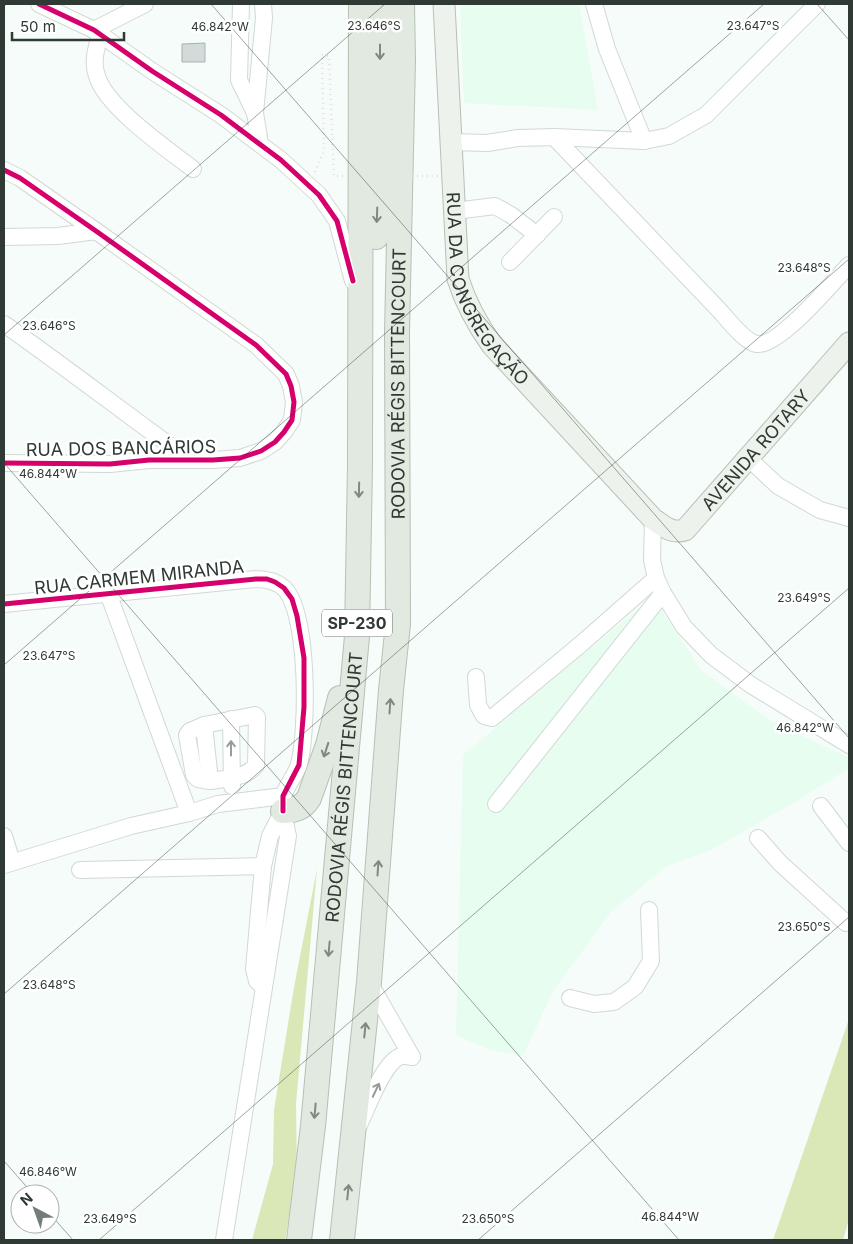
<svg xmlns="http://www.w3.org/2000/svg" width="853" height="1244" font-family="Inter,sans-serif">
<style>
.built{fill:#e6fdf0}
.green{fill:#dae8b8}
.building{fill:#d2dbd9;stroke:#a9b2af}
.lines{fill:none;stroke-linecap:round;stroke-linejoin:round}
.minor-casing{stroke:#d1d9d4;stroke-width:18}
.major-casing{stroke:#b6c1b5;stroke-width:23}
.highway-casing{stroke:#b6c1b5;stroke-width:26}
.path{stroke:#e1e2e1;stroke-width:2.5;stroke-dasharray:1 4;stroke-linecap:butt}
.minor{stroke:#fefffe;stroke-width:16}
.major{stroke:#edf2ec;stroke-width:21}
.highway{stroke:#e1e9e0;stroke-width:24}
.path-bridge{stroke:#e1e2e1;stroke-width:2.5;stroke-dasharray:1 4;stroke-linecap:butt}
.cycleway-casing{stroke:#fff;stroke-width:8}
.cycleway{stroke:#d6006c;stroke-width:5}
.oneway{stroke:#7f8981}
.oneway2{stroke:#969c98}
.ticks{fill:none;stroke:#2e3a33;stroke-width:1;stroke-opacity:0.45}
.labels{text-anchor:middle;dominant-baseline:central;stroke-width:5;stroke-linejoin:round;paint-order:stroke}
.shield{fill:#fff;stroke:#6d7570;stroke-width:1}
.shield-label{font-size:16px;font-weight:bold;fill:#2e3a33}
.street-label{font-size:18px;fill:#2e3a33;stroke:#fff}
.ticks-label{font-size:12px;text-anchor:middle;fill:#2e3a33;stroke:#fff;stroke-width:5;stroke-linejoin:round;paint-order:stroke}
</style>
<rect width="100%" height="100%" fill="#f6fcf9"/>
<g class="built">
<path d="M 460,4 L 579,4 L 598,110 L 464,103 Z"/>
<path d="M 645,603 L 660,608 L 701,670 L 771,721 L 849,758 L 849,768 L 797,801 L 713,849 L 667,866 L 611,912 L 553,991 L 523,1056 L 490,1050 L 456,1035 L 463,755 Z"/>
</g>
<g class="green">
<path d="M 317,869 L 296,1104 L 297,1172 L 285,1240 L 252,1240 L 273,1164 L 274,1110 L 294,987 Z"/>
<path d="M 849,1019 L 849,1219 L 843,1240 L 773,1240 Z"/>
</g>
<path class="building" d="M 205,43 L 205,62 L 182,62 L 182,44 Z"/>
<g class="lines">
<g class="minor-casing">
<g id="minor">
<path d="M 39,4 L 94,30 L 152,71 L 221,115 L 281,160 L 319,195 L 337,221 L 353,281"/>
<path d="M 241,4 L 239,80 L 255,113"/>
<path d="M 594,4 L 607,49 L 644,141"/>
<path d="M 94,30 L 145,4"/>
<path d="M 100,35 C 96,49 92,62 97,76 C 106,107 167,149 193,169"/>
<path d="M 554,137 L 720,311 C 728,320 745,342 757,344 C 779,347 834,281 849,265"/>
<path d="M 452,142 L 487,143 L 518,138 L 554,137 L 644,141 L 669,136 L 706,115 L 817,4"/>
<path d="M 260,144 L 255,113 L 264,18 L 263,4"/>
<path d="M 4,170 L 20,178 L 96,231 L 256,345 L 286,374 L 291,386 L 294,402 L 292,420 L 284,432 L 275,442 L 261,451 L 240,458 L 213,460 L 149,460 L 110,464 L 4,463"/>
<path d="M 455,211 L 495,206 L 511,215 L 537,235"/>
<path d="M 4,237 L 58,236 L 96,231"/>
<path d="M 510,262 L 554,217"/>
<path d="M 4,324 C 67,368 127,415 190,460"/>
<path d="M 747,457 L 778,486 L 820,510 L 849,518"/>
<path d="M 653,519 L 652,560 L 656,578 L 663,593 L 684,627 L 711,655 L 751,685 L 849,745"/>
<path d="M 108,593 L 189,813"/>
<path d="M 4,604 L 256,579 C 266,579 276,581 284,588 C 309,613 308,730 299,764 C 296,776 285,786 283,798 C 282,811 285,823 288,836 L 224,1240"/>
<path d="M 476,677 L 478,705 L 484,716 L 492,718 L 581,644 L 656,578"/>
<path d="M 255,715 L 257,717 L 256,765 C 247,778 224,779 210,781 L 204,725 Z"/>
<path d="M 231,719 L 232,786"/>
<path d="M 204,725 L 190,731 L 187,735 L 194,775 L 198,779 L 210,781"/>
<path d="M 496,804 L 663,593"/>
<path d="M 821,806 L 849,843"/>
<path d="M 4,836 L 12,862"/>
<path d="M 758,838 L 780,863 L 846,923"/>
<path d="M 4,865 L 131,826 L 189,813 L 218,804 L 283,796"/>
<path d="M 80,870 L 263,866"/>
<path d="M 369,982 L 412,1057"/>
<path d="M 264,987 L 257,981 L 254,969 L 263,866 L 270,836 L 283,811"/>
<path d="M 570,998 L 594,1004 L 614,1002 L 635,987 L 651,961 L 649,910"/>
<path d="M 359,1125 C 367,1109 383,1062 401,1056 C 404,1055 409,1057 412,1057"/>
</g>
</g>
<g class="major-casing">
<g id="major">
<path id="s1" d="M 444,4 L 458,279 C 466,304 477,324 492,345 L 653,519 C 664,526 671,534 685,530 L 849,343"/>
</g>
</g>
<g class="highway-casing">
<g id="highway">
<path d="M 376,237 L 379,138 L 380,4"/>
<path d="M 283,811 C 294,811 303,808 309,798 L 328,745 L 340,698"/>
<path id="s2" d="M 299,1240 L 313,1126 L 357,636 L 360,464 L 361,4"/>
<path id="s3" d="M 342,1240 L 369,982 L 391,690 L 398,624 L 397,332 L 403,60 L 402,4"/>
</g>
</g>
<path class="path" d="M 315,172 L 324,151 L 322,55"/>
<use href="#minor" class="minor"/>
<use href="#major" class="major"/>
<use href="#highway" class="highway"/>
<path class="path-bridge" d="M 322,55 L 329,56 L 334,176 L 440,176"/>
<g class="cycleway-casing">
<g id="cycleway">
<path d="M 39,4 L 94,30 L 152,71 L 221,115 L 281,160 L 319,195 L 337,221 L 353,281"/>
<path d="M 4,170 L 20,178 L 96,231 L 256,345 L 286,374 L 291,386 L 294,402 L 292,420 L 284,432 L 275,442 L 261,451 L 240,458 L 213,460 L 149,460 L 110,464 L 4,463"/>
<path d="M 4,604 L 256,579 L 267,579 L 275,582 L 284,588 L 292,599 L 297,616 L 304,658 L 304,707 L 299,765 L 283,796 L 283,811"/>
</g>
</g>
<use href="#cycleway" class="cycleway"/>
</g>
<defs><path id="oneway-shaft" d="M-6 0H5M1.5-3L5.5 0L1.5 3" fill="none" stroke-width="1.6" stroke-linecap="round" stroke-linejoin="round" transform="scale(1.25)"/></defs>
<g class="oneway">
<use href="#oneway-shaft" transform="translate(380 52) rotate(90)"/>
<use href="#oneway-shaft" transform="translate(377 215) rotate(92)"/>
<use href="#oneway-shaft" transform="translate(359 490) rotate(91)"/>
<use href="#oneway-shaft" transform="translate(390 706) rotate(-86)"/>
<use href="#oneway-shaft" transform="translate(326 750) rotate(108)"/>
<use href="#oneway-shaft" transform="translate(378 868) rotate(-86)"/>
<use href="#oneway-shaft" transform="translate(329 949) rotate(95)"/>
<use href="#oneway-shaft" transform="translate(365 1030) rotate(-84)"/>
<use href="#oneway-shaft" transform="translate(315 1111) rotate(95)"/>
<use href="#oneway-shaft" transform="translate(348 1192) rotate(-84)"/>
</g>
<g class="oneway2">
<use href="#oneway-shaft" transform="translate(231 748) rotate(-90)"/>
<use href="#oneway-shaft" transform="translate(376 1090) rotate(-65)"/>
</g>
<path class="ticks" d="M 211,4 L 849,738M 817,4 L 849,40M 4,6 L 7,4M 4,335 L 385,4M 4,463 L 679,1240M 4,665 L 764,4M 4,994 L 849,259M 4,1161 L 33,1194M 50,1214 L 73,1240M 99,1240 L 849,588M 478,1240 L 849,917"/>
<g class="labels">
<rect class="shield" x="322" y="609.5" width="70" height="27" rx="4"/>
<g class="shield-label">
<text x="357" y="623">SP-230</text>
</g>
<g class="street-label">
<text stroke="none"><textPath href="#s1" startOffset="294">RUA DA CONGREGAÇÃO</textPath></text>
<text stroke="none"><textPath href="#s3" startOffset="859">RODOVIA RÉGIS BITTENCOURT</textPath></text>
<text transform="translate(121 448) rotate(-1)">RUA DOS BANCÁRIOS</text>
<text stroke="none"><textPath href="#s1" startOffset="729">AVENIDA ROTARY</textPath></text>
<text transform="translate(139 577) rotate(-6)">RUA CARMEM MIRANDA</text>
<text stroke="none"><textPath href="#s2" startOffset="455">RODOVIA RÉGIS BITTENCOURT</textPath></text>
</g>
</g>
<g class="ticks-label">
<text x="374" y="30">23.646°S</text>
<text x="753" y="30">23.647°S</text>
<text x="220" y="31">46.842°W</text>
<text x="804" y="272">23.648°S</text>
<text x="49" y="330">23.646°S</text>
<text x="48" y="478">46.844°W</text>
<text x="804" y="602">23.649°S</text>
<text x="49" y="660">23.647°S</text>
<text x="805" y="732">46.842°W</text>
<text x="804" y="931">23.650°S</text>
<text x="49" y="989">23.648°S</text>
<text x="48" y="1176">46.846°W</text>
<text x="670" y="1221">46.844°W</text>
<text x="110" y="1223">23.649°S</text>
<text x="488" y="1223">23.650°S</text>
</g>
<rect width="853" height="1244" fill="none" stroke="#2e3a33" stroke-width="10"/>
<g transform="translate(35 1209) rotate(319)"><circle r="24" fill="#ffffff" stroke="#abb0ad"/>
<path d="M0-4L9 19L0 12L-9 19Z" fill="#747e78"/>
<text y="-8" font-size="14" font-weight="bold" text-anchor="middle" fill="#2e3a33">N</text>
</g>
<path d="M12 32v8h112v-8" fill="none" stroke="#2e3a33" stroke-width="2.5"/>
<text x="20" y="32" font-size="15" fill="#2e3a33" stroke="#ffffff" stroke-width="4" paint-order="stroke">50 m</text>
</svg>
